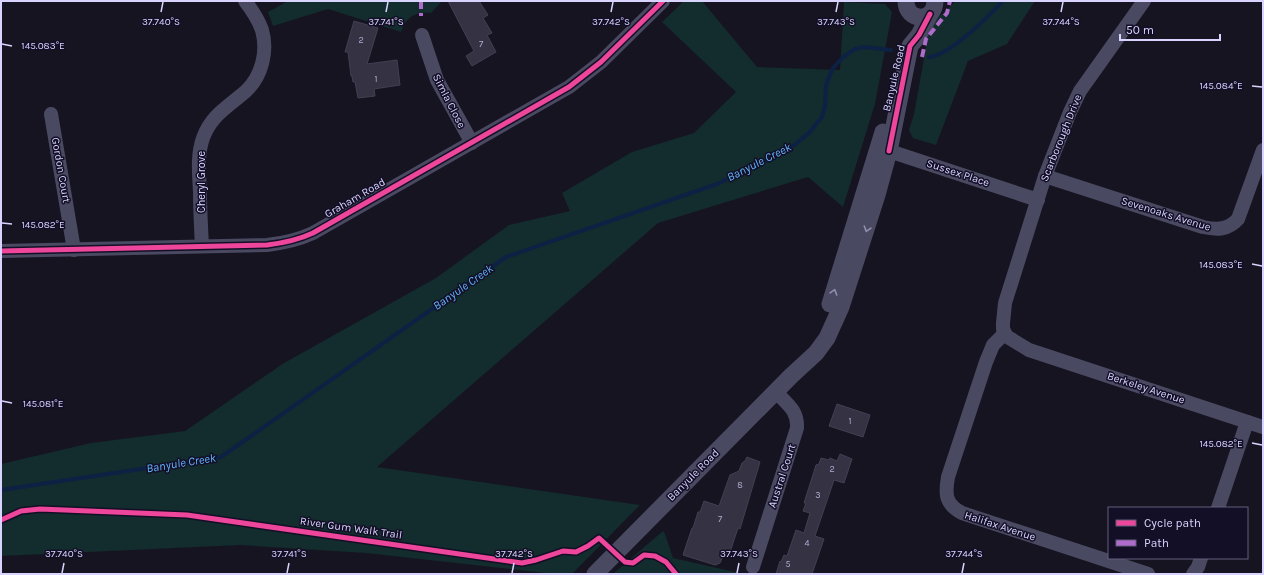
<svg xmlns="http://www.w3.org/2000/svg" width="1264" height="575" font-family="Karla,sans-serif">
<style>
.green{fill:#132c2d}
.lines{fill:none;stroke-linecap:round;stroke-linejoin:round}
.stream{stroke:#0d2144;stroke-width:4}
.building{fill:#343243;stroke:#433f54}
.minor{stroke:#4a4962;stroke-width:14}
.tertiary{stroke:#4a4962;stroke-width:17}
.quiet{stroke:#b06ccc;stroke-width:4;stroke-dasharray:8 4;stroke-linecap:butt}
.cycleway-casing{stroke:#130f26;stroke-width:8}
.cycleway{stroke:#ed469a;stroke-width:5}
.oneway{stroke:#928eb0}
.ticks{fill:none;stroke:#d9d4ff;stroke-width:1.5}
.labels{text-anchor:middle;dominant-baseline:central;stroke-width:3;stroke-linejoin:round;paint-order:stroke}
.number-label{font-size:9px;fill:#b0acd0}
.street-label{font-size:11px;fill:#d9d4ff;stroke:#130f26}
.water-label{font-size:12px;font-style:italic;fill:#62b6ff;stroke:#130f26}
.ticks-label{font-size:10px;text-anchor:middle;fill:#d9d4ff;stroke:#130f26;stroke-width:3;stroke-linejoin:round;paint-order:stroke}
</style>
<rect width="100%" height="100%" fill="#161421"/>
<g class="green">
<path d="M 288,1 L 442,1 L 431,13 C 415,11 406,17 401,32 L 328,9 L 273,26 L 268,12 Z"/>
<path d="M 684,1 L 702,1 L 757,67 L 840,70 L 844,2 L 885,4 L 892,12 L 875,104 L 843,207 L 808,177 L 658,223 L 377,467 L 640,505 L 572,574 L 554,574 L 366,553 L 240,545 L 1,556 L 1,464 L 91,443 L 185,431 L 284,363 L 436,278 L 509,225 L 570,211 L 562,193 L 632,152 L 694,133 L 736,92 L 662,22 Z"/>
<path d="M 956,1 L 1035,1 L 1007,44 L 968,61 L 936,145 L 913,138 L 909,130 L 914,114 L 930,25 Z"/>
<path d="M 663,531 L 665,534 L 673,558 L 744,574 L 613,574 Z"/>
</g>
<g class="lines">
<g class="stream">
<path d="M 929,57 C 949,56 989,16 1003,1"/>
<path d="M 1,490 L 221,457 L 506,257 L 717,184 L 787,151 L 809,133 L 822,117 L 825,106 L 826,86 L 829,77 L 833,68 L 843,57 L 855,49 L 864,47 L 891,50"/>
</g>
</g>
<g class="building">
<path d="M 448,1 L 479,1 L 488,15 L 483,18 L 492,33 L 487,35 L 496,52 L 472,66 L 466,56 L 474,51 Z"/>
<path d="M 354,21 L 378,28 L 367,64 L 397,60 L 400,85 L 374,89 L 375,96 L 358,98 L 355,82 L 353,82 L 352,76 L 351,76 L 348,52 L 345,52 Z"/>
<path d="M 837,404 L 870,415 L 863,437 L 829,426 Z"/>
<path d="M 840,454 L 852,459 L 844,483 L 834,480 L 815,536 L 824,539 L 812,574 L 776,574 L 780,561 L 781,562 L 784,555 L 787,556 L 796,530 L 804,533 L 810,513 L 803,511 L 806,503 L 804,503 L 816,465 L 819,464 L 821,458 L 829,460 L 830,458 L 837,461 Z"/>
<path d="M 747,457 L 760,462 L 740,529 L 738,528 L 730,552 L 723,556 L 720,563 L 715,565 L 683,555 L 692,528 L 693,528 L 698,512 L 700,512 L 704,501 L 719,506 L 730,475 L 739,471 L 742,463 L 745,461 Z"/>
</g>
<g class="lines">
<g class="minor">
<path d="M 1144,1 L 1080,91 L 1070,112 L 1045,176 L 1005,303 L 1003,323 L 1003,329 L 1006,336 L 1029,350 L 1263,427"/>
<path d="M 422,35 L 437,80 L 472,143"/>
<path d="M 51,114 L 74,250"/>
<path d="M 880,148 L 1038,200"/>
<path d="M 1045,176 L 1203,227 C 1217,230 1228,230 1238,219 L 1263,150"/>
<path d="M 202,246 C 201,228 200,210 200,192 C 199,173 197,155 203,138 C 211,115 229,106 246,91 C 262,76 268,51 262,30 C 258,19 252,10 245,1"/>
<path d="M 1,251 L 267,245 C 284,243 298,240 313,233 L 569,87 L 601,62 L 663,1"/>
<path d="M 1005,333 L 993,345 L 986,362 L 948,477 C 945,494 945,504 962,513 L 1148,574"/>
<path d="M 1218,508 L 1247,422"/>
<path d="M 753,567 L 797,428 C 798,410 787,404 776,392"/>
<path d="M 1193,574 L 1198,567 L 1201,558"/>
</g>
<g class="tertiary">
<path d="M 906,1 C 906,22 935,23 935,1"/>
<path d="M 830,304 L 883,132"/>
<path d="M 595,574 L 791,376 L 816,353 L 827,338 L 841,307 L 877,195 L 889,151 L 910,46 L 919,35 L 930,14"/>
</g>
<g class="quiet">
<path d="M 421,1 L 421,16"/>
<path d="M 922,57 L 926,39 L 947,13 L 950,1"/>
</g>
<g class="cycleway-casing">
<g id="cycleway">
<path d="M 889,151 L 910,46 L 919,35 L 930,14"/>
<path d="M 1,251 L 267,245 C 284,243 298,240 313,233 L 569,87 L 601,62 L 663,1"/>
<path d="M 1,520 L 21,511 L 40,509 L 187,515 L 522,563 L 536,560 L 563,551 L 576,552 L 588,546 L 599,538 L 625,562 L 633,563 L 644,555 L 655,556 L 666,562 L 676,574"/>
</g>
</g>
<use href="#cycleway" class="cycleway"/>
</g>
<defs><path id="oneway-chevron" d="M-2-3.5L2.5 0L-2 3.5" fill="none" stroke-width="1.6" stroke-linecap="round" stroke-linejoin="round"/></defs>
<g class="oneway">
<use href="#oneway-chevron" transform="translate(867 229) rotate(107)"/>
<use href="#oneway-chevron" transform="translate(834 292) rotate(-72)"/>
</g>
<path class="ticks" d="M 161,12 L 163,2M 386,12 L 388,2M 611,12 L 613,2M 836,12 L 838,2M 1061,12 L 1063,2M 2,44 L 12,46M 1252,86 L 1262,87M 2,223 L 12,224M 1252,264 L 1262,266M 2,401 L 12,403M 1252,443 L 1262,445M 62,573 L 64,563M 287,573 L 289,563M 512,573 L 514,563M 737,573 L 739,563M 962,573 L 964,563"/>
<g class="labels">
<g class="number-label">
<text x="361" y="40">2</text>
<text x="481" y="44">7</text>
<text x="376" y="79">1</text>
<text x="850" y="421">1</text>
<text x="832" y="469">2</text>
<text x="740" y="485">8</text>
<text x="818" y="495">3</text>
<text x="720" y="519">7</text>
<text x="807" y="543">4</text>
<text x="788" y="564">5</text>
</g>
<g class="street-label">
<text transform="translate(894 78) rotate(-77)">Banyule Road</text>
<text transform="translate(449 101) rotate(63)">Simla Close</text>
<text transform="translate(1061 138) rotate(-68)">Scarborough Drive</text>
<text transform="translate(61 170) rotate(80)">Gordon Court</text>
<text transform="translate(958 173) rotate(18)">Sussex Place</text>
<text transform="translate(201 182) rotate(-90)">Cheryl Grove</text>
<text transform="translate(355 198) rotate(-30)">Graham Road</text>
<text transform="translate(1166 214) rotate(17)">Sevenoaks Avenue</text>
<text transform="translate(1146 388) rotate(18)">Berkeley Avenue</text>
<text transform="translate(693 475) rotate(-45)">Banyule Road</text>
<text transform="translate(782 476) rotate(-72)">Austral Court</text>
<text transform="translate(1000 526) rotate(18)">Halifax Avenue</text>
<text transform="translate(351 528) rotate(8)">River Gum Walk Trail</text>
</g>
<g class="water-label">
<text transform="translate(759 162) rotate(-27)">Banyule Creek</text>
<text transform="translate(463 287) rotate(-35)">Banyule Creek</text>
<text transform="translate(181 463) rotate(-9)">Banyule Creek</text>
</g>
</g>
<g class="ticks-label">
<text x="161" y="25">37.740°S</text>
<text x="386" y="25">37.741°S</text>
<text x="611" y="25">37.742°S</text>
<text x="836" y="25">37.743°S</text>
<text x="1061" y="25">37.744°S</text>
<text x="43" y="49">145.083°E</text>
<text x="1221" y="89">145.084°E</text>
<text x="43" y="228">145.082°E</text>
<text x="1221" y="268">145.083°E</text>
<text x="43" y="407">145.081°E</text>
<text x="1221" y="447">145.082°E</text>
<text x="64" y="557">37.740°S</text>
<text x="289" y="557">37.741°S</text>
<text x="514" y="557">37.742°S</text>
<text x="739" y="557">37.743°S</text>
<text x="964" y="557">37.744°S</text>
</g>
<rect width="1264" height="575" fill="none" stroke="#d9d4ff" stroke-width="4"/>
<rect x="1108" y="507" width="140" height="52" fill="#130f26" stroke="#625e7d"/>
<rect x="1116" y="520" width="20" height="6" fill="#ed469a" stroke="#625e7d"/>
<text x="1144" y="527" font-size="12" fill="#d9d4ff">Cycle path</text>
<rect x="1116" y="540" width="20" height="6" fill="#b06ccc" stroke="#625e7d"/>
<text x="1144" y="547" font-size="12" fill="#d9d4ff">Path</text>
<path d="M1120 34v6h100v-6" fill="none" stroke="#d9d4ff" stroke-width="2"/>
<text x="1126" y="34" font-size="12" fill="#d9d4ff" stroke="#130f26" stroke-width="3" paint-order="stroke">50 m</text>
</svg>
